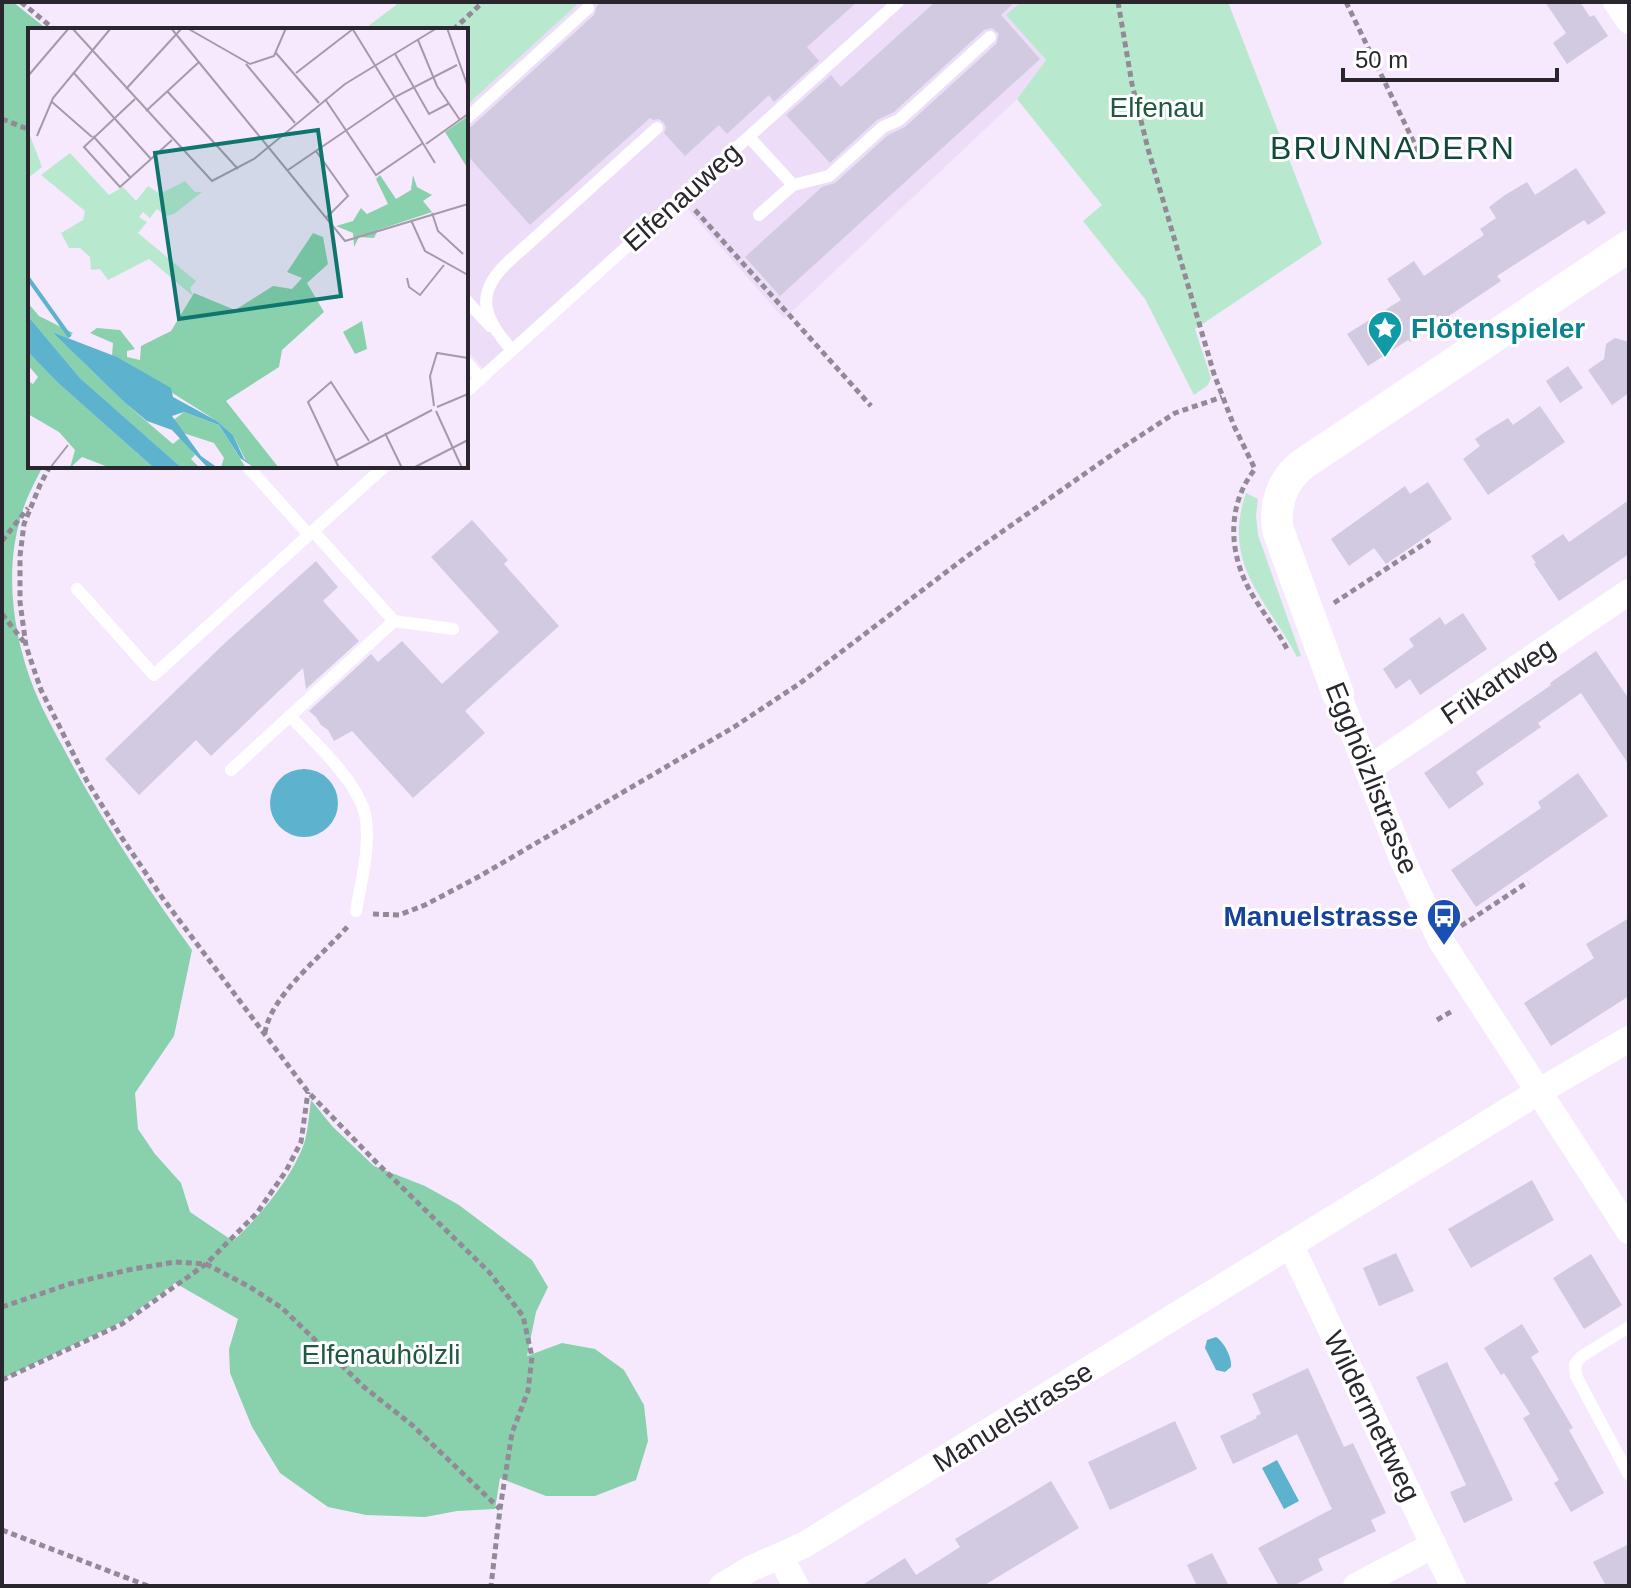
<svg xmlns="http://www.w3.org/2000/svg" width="1631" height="1588" font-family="Helvetica,sans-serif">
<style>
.built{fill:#edddf8}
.green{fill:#b8e9cf}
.forest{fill:#88d1ac}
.water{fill:#5db3cd}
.building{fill:#d1cae0}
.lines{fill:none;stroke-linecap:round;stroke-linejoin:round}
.path{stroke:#938a98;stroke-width:5;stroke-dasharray:6 4;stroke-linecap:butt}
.service{stroke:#fff;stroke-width:12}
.minor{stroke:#fff;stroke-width:26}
.tertiary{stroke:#fff;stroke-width:32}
.labels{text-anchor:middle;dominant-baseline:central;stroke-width:6;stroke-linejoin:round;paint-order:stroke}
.park-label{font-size:28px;fill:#215940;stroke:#fff}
.street-label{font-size:28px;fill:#2a262d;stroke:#fff}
.culture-label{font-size:28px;font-weight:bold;fill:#0d838f;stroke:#fff;text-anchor:start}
.transit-label{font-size:28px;font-weight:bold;fill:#164399;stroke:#fff;text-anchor:end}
.quarter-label{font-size:32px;letter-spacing:2px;fill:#13493c;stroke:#fff}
.inset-river{fill:none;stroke:#5db3cd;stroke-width:4}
.inset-road{fill:none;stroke:#a49baa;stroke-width:2}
.view{fill:#0f766e;fill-opacity:0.15;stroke:#0f766e;stroke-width:4}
.inset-edge{fill:none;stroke:#2a262d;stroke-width:4}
</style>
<rect width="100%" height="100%" fill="#f6e9fe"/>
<path class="built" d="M 580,2 L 1021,2 L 1007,15 L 1046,60 L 1017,99 L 784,319 L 683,204 L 491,378 L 466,349 L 466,106 Z"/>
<g class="green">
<path d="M 400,2 L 580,2 L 466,106 L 466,30 L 363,30 Z"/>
<path d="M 1021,2 L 1228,2 L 1322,244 L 1195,329 L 1211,378 L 1208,385 L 1194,395 L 1145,299 L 1083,221 L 1102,205 L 1017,99 L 1046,60 L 1006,15 Z"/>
<path d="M 1246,493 L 1258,499 L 1256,515 L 1258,535 L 1301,656 L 1297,657 C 1267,599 1221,565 1246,493 Z"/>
</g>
<path class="forest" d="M 2,2 L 13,2 L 48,30 L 30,30 L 30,466 L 43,466 C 35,482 26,498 21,516 C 4,572 13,636 34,689 C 45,716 60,741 73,766 C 108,830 149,890 192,950 L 174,1036 L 135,1093 L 138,1129 L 155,1154 L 181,1183 L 190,1212 L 233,1241 C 260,1216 291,1179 304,1144 C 308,1131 309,1114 311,1100 L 332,1126 L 374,1166 L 425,1186 L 459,1205 L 532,1260 L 548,1287 L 536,1312 L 527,1356 L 562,1343 L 595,1349 L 624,1370 L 644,1405 L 648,1441 L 636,1480 L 595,1496 L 546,1496 L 500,1478 L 495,1509 L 457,1511 L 425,1517 L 366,1515 L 328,1507 L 280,1473 L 252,1427 L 230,1373 L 229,1349 L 238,1319 L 175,1283 L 121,1322 L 2,1379 Z"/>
<g class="water">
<circle cx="304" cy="803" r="34"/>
<path d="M 1216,1337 C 1224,1342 1232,1357 1231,1367 L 1225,1372 L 1216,1370 L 1205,1348 L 1207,1340 Z"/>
<path d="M 1277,1460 L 1299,1501 L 1284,1509 L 1262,1468 Z"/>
</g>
<g class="building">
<path d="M 601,2 L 857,2 L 807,47 L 819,61 L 774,102 L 769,95 L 727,134 L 719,125 L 685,156 L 664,133 L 666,127 L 664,123 L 659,119 L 653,120 L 650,118 L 530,225 L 466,154 L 466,128 L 472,126 L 594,15 L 597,6 Z"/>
<path d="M 935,2 L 1015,2 L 1001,15 L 1040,59 L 780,296 L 745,257 L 822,187 L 835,183 L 888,135 L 905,127 L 996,44 L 999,34 L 992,28 L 984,30 L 894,112 L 877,120 L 830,163 L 786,115 L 831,75 L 841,87 Z"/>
<path d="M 1545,2 L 1580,2 L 1590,17 L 1594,15 L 1608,36 L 1567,64 L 1553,43 L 1566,33 Z"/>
<path d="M 1576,168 L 1606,213 L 1588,225 L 1584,220 L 1497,276 L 1501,281 L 1410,342 L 1408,340 L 1368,366 L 1347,334 L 1401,300 L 1387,279 L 1414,261 L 1424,276 L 1484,235 L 1480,229 L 1496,218 L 1489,207 L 1505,195 L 1527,182 L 1535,195 Z"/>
<path d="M 1615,338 L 1629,342 L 1629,393 L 1612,405 L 1588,370 L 1604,359 L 1606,344 Z"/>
<path d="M 1568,366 L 1583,388 L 1560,403 L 1546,381 Z"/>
<path d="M 1540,406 L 1565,442 L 1488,495 L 1463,459 L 1480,446 L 1475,439 L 1485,432 L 1508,418 L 1513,425 Z"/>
<path d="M 1428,482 L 1452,519 L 1386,564 L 1374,548 L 1349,566 L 1331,539 L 1405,486 L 1410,494 Z"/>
<path d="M 1629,500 L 1629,554 L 1559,601 L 1534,564 L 1536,563 L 1531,556 L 1563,534 L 1569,542 Z"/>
<path d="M 472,520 L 508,560 L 504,564 L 559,626 L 465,711 L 485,733 L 413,798 L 352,731 L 334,741 L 328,730 L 321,725 L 316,717 L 309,711 L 371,654 L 378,662 L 402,641 L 442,684 L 499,632 L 431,557 Z"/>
<path d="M 316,561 L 338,587 L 323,601 L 359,641 L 306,689 L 303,668 L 211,756 L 196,740 L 139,795 L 105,759 L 227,641 Z"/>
<path d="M 1463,613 L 1487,649 L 1420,695 L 1410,679 L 1396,689 L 1383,669 L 1414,646 L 1409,639 L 1440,617 L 1445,625 Z"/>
<path d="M 1596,651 L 1629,699 L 1629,765 L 1581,693 L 1538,723 L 1541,727 L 1476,772 L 1484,784 L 1449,809 L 1424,773 L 1551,685 L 1550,683 Z"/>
<path d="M 1578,773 L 1608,816 L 1476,907 L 1451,870 L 1541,808 L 1538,802 Z"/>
<path d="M 1629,918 L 1629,996 L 1551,1046 L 1524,1003 L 1594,958 L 1586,944 Z"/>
<path d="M 1532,1180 L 1554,1220 L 1471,1268 L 1448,1229 Z"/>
<path d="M 1396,1253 L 1414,1291 L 1379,1306 L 1363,1268 Z"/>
<path d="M 1591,1254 L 1622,1305 L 1584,1329 L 1553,1278 Z"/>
<path d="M 1522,1324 L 1539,1352 L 1531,1357 L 1573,1428 L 1569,1430 L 1604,1493 L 1571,1512 L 1554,1483 L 1559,1480 L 1523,1418 L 1530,1414 L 1504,1373 L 1501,1375 L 1484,1348 Z"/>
<path d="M 1447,1362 L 1513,1500 L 1464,1523 L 1450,1492 L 1466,1485 L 1416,1377 Z"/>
<path d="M 1308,1368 L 1344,1447 L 1353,1443 L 1386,1513 L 1371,1520 L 1376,1531 L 1318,1559 L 1323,1570 L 1293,1586 L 1279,1586 L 1258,1548 L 1332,1509 L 1297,1434 L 1233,1464 L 1220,1436 L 1257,1418 L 1256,1416 L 1261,1414 L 1252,1394 Z"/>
<path d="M 1175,1421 L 1197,1469 L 1110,1510 L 1088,1462 Z"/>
<path d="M 1051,1481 L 1079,1528 L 983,1586 L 861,1586 L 905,1558 L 916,1575 L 960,1547 L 955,1539 Z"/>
<path d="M 1629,1544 L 1629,1586 L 1606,1586 L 1593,1562 Z"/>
<path d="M 1212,1553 L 1229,1586 L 1197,1586 L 1187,1565 Z"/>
</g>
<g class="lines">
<g class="path">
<path d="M 21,2 L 55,30"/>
<path d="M 1118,2 L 1132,84 L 1148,149 L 1214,374 L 1234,426 L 1255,469 C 1225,507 1229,557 1253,596 C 1264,614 1277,630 1287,649"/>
<path d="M 1346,2 L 1420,155"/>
<path d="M 453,30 L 483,2"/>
<path d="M 2,119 L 30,130"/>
<path d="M 695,210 L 871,406"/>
<path d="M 50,466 L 40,485 L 24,524 L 20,556 L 20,602 L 26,646 L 41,690 L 87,781 L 122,838 L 164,900 L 308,1092 L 377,1163 L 489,1272 L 523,1316 L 532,1357 L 528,1391 L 512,1433 L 500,1509 L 491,1586"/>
<path d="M 2,541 L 28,508"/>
<path d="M 1334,603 L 1430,540"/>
<path d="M 2,614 L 24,642"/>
<path d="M 373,914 L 399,915 L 425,905 L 480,876 L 734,727 L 799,684 L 966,557 L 1120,449 L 1175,413 L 1222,397"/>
<path d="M 1461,926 L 1528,882"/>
<path d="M 1437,1020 L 1454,1010"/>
<path d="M 265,1033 C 270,996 323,955 348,926"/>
<path d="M 2,1307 L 69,1284 L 128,1270 L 175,1262 L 206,1264 L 250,1287 L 282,1308 L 364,1387 L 412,1425 L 500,1509"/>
<path d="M 2,1380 L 122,1324 L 206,1264 L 257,1213 L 286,1171 L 301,1142 L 308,1092"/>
<path d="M 2,1530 L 148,1586"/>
</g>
<g class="service">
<path d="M 466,119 L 588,8"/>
<path d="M 749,137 L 793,185 L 759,215"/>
<path d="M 793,185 L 829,176 L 883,127 L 899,120 L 990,37"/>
<path d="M 466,300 L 490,326"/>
<path d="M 512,350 C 485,320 473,295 507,263 L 657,128"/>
<path d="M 466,362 L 481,379"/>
<path d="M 466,392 L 898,2"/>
<path d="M 247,466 L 309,535"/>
<path d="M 77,589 L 154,675 L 385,466"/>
<path d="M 394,621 L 453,629"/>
<path d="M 290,716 C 314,742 361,784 366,819 C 370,849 361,882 356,911"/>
<path d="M 231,770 L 394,621 L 313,531"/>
<path d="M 1629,1327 L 1582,1356 L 1575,1364 L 1576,1376 L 1629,1475"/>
</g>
<g class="minor">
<path d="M 1616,2 L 1629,21"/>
<path d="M 1338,694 L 1403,861 L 1441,941 L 1629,1231"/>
<path d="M 1367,770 L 1629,592"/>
<path d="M 1291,1246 L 1453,1586"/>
<path d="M 780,1556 L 796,1586"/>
<path d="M 722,1586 L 750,1569 L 804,1545 L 1538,1092 L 1629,1039"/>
<path d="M 1356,1586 L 1434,1545"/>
</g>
<path class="tertiary" d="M 1338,694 L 1278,530 C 1274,505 1282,480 1303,464 L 1629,246"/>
</g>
<defs>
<g id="sight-pin" transform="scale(1.8)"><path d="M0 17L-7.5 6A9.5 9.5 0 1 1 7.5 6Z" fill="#0f9aa8" stroke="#fff"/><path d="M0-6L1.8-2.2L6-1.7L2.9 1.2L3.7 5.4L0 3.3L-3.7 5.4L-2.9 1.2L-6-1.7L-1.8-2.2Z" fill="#fff"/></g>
<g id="bus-pin" transform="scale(1.8)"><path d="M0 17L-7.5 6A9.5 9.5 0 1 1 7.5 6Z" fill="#1a4fb4" stroke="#fff"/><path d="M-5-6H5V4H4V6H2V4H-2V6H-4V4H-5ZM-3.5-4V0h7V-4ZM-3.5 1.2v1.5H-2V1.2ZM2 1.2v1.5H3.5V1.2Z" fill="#fff"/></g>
</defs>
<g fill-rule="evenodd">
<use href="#sight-pin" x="1385" y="328"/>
<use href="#bus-pin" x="1444" y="916"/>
</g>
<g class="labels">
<g class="park-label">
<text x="1157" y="107">Elfenau</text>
<text x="381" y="1354">Elfenauhölzli</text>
</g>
<g class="street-label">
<text transform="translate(682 197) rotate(-42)">Elfenauweg</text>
<text transform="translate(1498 681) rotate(-34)">Frikartweg</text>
<text transform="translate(1372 778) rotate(68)">Egghölzlistrasse</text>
<text transform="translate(1372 1416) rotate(64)">Wildermettweg</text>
<text transform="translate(1013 1417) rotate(-32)">Manuelstrasse</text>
</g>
<g class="culture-label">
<text x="1411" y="328">Flötenspieler</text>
</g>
<g class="transit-label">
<text x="1418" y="916">Manuelstrasse</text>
</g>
<g class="quarter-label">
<text x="1393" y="148">BRUNNADERN</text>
</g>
</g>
<g transform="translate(28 28)">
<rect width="440" height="440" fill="#f6e9fe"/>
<path d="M 0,102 L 14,139 L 0,150 ZM 42,125 L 81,167 L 95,159 L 108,173 L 120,158 L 132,166 L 157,153 L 167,164 L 174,164 L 146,186 L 138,188 L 129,181 L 122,190 L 115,184 L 111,189 L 119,194 L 110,205 L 168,253 L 162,260 L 165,268 L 121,231 L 80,252 L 72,241 L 63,242 L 62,229 L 52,220 L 41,220 L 33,205 L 55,192 L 57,183 L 13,147 Z" fill="#b8e9cf"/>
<path d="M 440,88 L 440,141 L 417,104 ZM 352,147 L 368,171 L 383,162 L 385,147 L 389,159 L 404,167 L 395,173 L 404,184 L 350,202 L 346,210 L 331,209 L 326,219 L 325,205 L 308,198 L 325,193 L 333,180 L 339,186 L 360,176 L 348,151 ZM 285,205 L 295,209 L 300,236 L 279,255 L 296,284 L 254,322 L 251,339 L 198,373 L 251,440 L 227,440 L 218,433 L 205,407 L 189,393 L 84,327 L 85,315 L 62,305 L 69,300 L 92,302 L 107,321 L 99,323 L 99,329 L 112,332 L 113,318 L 143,303 L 166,265 L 207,282 L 245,258 L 264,261 L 274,250 L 259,244 ZM 0,275 L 11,288 L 45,305 L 39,310 L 24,304 L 96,374 L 145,416 L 152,410 L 158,414 L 167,427 L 163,431 L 172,440 L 154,440 L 52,350 L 0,288 ZM 334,293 L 339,321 L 327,326 L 315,304 ZM 0,324 L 30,355 L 126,440 L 83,440 L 54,429 L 42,440 L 47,422 L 31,404 L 0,386 L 0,353 L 5,356 L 10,349 L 0,337 ZM 156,384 L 191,397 L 218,440 L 193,439 L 196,430 L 186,415 L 155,405 L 144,393 Z" fill="#88d1ac"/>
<path d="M 0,288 L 52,350 L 154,440 L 126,440 L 30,355 L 0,324 ZM 24,304 L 89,329 L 143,360 L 145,369 L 189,393 L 205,407 L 216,431 L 227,440 L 212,430 L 191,397 L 156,384 L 144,388 L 173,428 L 190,440 L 180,440 L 144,402 L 119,393 L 96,374 Z" fill="#5db3cd"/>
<path class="inset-river" d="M 0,250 L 42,309"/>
<path class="inset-road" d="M 44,0 L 184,153 L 226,131 L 317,56 L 409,0M 143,0 L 317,213 L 440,176M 159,0 L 222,36 L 246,28 L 258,0M 324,0 L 407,135M 419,0 L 440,59M 390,12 L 409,58 L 432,92M 248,25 L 291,75M 367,26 L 401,86 L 420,76M 218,36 L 267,95M 45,44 L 123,131M 268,45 L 325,1M 0,48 L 41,0M 98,61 L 154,0M 139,63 L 210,141M 107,71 L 56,119 L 92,159 L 144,112M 297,71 L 348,147 L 395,115M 24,74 L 64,109M 118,83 L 171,34M 12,100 L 9,108 L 25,70 L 83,0M 65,108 L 102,149M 398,116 L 440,86M 288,123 L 320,168 L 299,189M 260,142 L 367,69 L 429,37M 404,185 L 410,203 L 435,226M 383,192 L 397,223 L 440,247M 379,250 L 381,259 L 392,267 L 416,237M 406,378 L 402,348 L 409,325 L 440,330M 409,379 L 440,366M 408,383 L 434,440M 357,405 L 374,440M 307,433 L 404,382M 22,440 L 40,417M 311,440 L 280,374 L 303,354 L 341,413M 385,440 L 440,412"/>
<path class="view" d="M 290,102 L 313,268 L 151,291 L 127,125 Z"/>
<rect width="440" height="440" class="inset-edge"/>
</g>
<rect width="1631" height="1588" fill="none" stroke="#2a262d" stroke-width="8"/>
<path d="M1343 68v12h214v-12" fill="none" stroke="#2a262d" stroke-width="4"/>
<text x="1355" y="68" font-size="24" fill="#2a262d" stroke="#ffffff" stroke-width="6" paint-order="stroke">50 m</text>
</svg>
